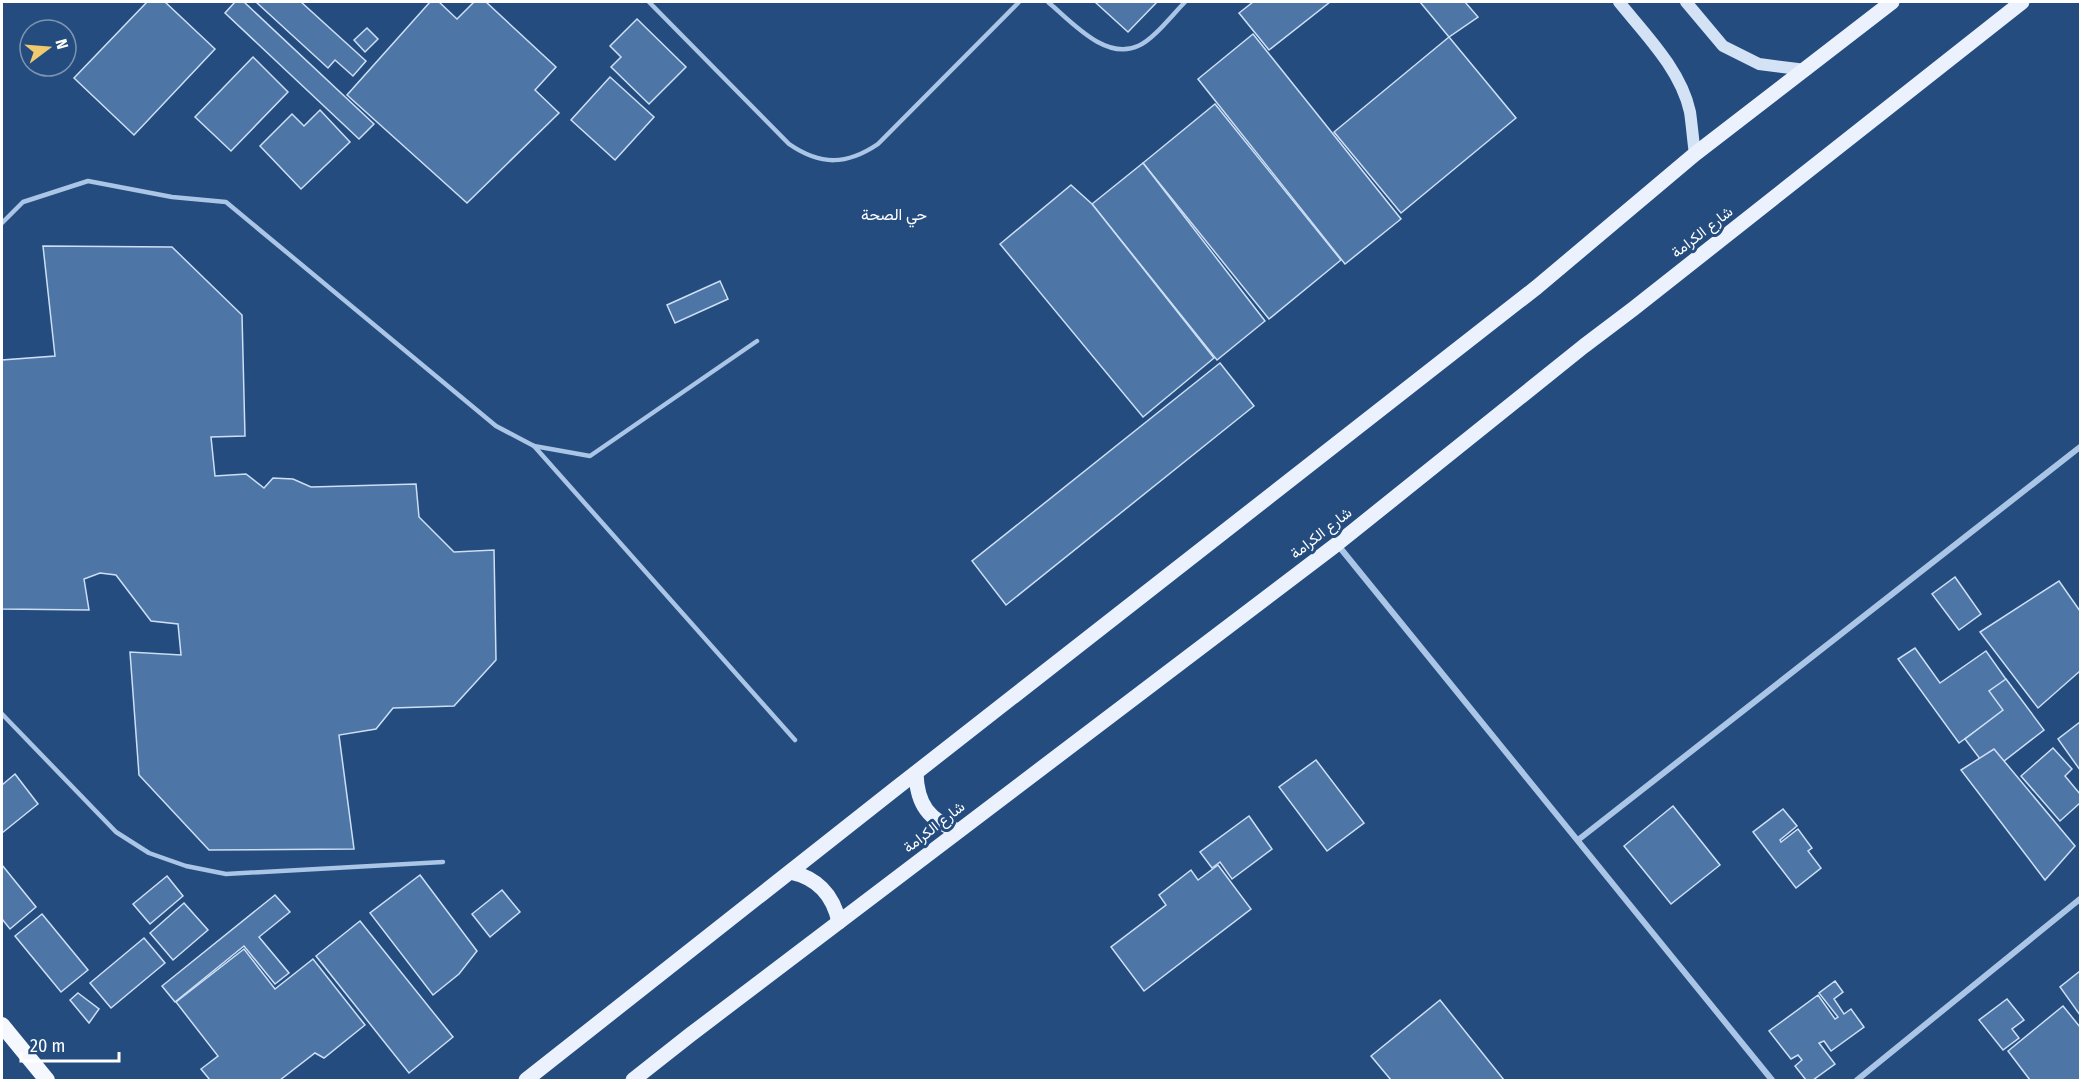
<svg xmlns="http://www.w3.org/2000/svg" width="2082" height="1082" font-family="'Fira Sans Condensed',Vazirmatn,sans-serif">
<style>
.building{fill:#4d76a7;stroke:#cddff5;stroke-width:1.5}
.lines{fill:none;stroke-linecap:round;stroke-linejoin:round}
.service{stroke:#aac5e6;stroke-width:4.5}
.minor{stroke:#aac5e6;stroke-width:6}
.secondary{stroke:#d3e2f5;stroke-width:12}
.primary{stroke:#ebf2fd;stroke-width:15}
.trunk{stroke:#f5f8fe;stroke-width:16}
.labels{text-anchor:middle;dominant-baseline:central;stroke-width:6;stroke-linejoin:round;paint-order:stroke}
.street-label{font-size:15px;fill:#fff;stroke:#244c7e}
.neighbourhood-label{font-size:16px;fill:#fff;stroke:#244c7e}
</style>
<rect width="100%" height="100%" fill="#244c7e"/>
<g class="building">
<path d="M 147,2 L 165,2 L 215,49 L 134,135 L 74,78 Z"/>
<path d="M 235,2 L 244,2 L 374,124 L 359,139 L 225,13 Z"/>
<path d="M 256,2 L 301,2 L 366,61 L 353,76 L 335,60 L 328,68 Z"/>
<path d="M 430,2 L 439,2 L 457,19 L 474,2 L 486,2 L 556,67 L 535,90 L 559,113 L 467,203 L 347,95 Z"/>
<path d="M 1095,2 L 1157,2 L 1128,32 Z"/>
<path d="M 1253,2 L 1330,2 L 1269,50 L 1239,13 Z"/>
<path d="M 1420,2 L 1465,2 L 1478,17 L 1449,37 Z"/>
<path d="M 637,19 L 686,67 L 649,104 L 611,67 L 621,57 L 610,46 Z"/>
<path d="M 367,28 L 378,39 L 365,52 L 354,40 Z"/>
<path d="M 1253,34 L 1401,219 L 1345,264 L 1198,79 Z"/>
<path d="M 1449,37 L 1516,118 L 1401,213 L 1334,132 Z"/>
<path d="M 253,57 L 288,92 L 231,151 L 195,117 Z"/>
<path d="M 610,77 L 654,117 L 615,160 L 571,120 Z"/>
<path d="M 1215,104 L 1341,260 L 1269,319 L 1143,163 Z"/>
<path d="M 320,110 L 350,142 L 301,189 L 260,146 L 292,114 L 304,126 Z"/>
<path d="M 1143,163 L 1265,321 L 1217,360 L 1092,204 Z"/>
<path d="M 1071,185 L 1092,204 L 1214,358 L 1143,417 L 1000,244 Z"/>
<path d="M 43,246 L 172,247 L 242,315 L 245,436 L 211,437 L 215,476 L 246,474 L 264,488 L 273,478 L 293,479 L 311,487 L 416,484 L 419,517 L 454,552 L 494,550 L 496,660 L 454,706 L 393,708 L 376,729 L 339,735 L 354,849 L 209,850 L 139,775 L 130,652 L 181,655 L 178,624 L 151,621 L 116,575 L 100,573 L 84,579 L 89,610 L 2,609 L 2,360 L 55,356 Z"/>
<path d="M 720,281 L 728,299 L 675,323 L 667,305 Z"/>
<path d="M 1220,363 L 1254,406 L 1006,605 L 972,561 Z"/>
<path d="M 1955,577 L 1981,614 L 1959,630 L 1932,594 Z"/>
<path d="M 2059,581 L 2080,611 L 2080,671 L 2038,708 L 1980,632 Z"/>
<path d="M 1915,648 L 1940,683 L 1986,651 L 2020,699 L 1959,743 L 1898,659 Z"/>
<path d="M 2006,679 L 2044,730 L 1990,772 L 1965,739 L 2003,710 L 1989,691 Z"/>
<path d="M 2080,722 L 2080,770 L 2058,739 Z"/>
<path d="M 2053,748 L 2072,769 L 2065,776 L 2080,794 L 2080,803 L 2060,821 L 2021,776 Z"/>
<path d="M 1994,749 L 2075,846 L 2045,880 L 1961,770 Z"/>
<path d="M 1316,760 L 1364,823 L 1327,851 L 1279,787 Z"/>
<path d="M 15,774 L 38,804 L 2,833 L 2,785 Z"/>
<path d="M 1673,806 L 1720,865 L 1671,904 L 1624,846 Z"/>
<path d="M 1783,809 L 1797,826 L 1780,840 L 1781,842 L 1798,829 L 1812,848 L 1808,851 L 1821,868 L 1796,888 L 1753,832 Z"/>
<path d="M 1249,816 L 1272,849 L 1232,879 L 1220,862 L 1212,868 L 1200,852 Z"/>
<path d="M 2,865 L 36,907 L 10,929 L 2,919 Z"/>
<path d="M 1218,865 L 1251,909 L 1144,991 L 1111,947 L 1166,905 L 1159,895 L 1191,870 L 1198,880 Z"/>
<path d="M 420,875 L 477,951 L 459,974 L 433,995 L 370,913 Z"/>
<path d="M 167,876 L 183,896 L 150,924 L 133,904 Z"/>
<path d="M 502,890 L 520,912 L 490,937 L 472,914 Z"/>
<path d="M 275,895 L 290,912 L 259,937 L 289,973 L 275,984 L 244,946 L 175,1002 L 162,986 Z"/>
<path d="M 184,903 L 208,930 L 173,960 L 150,933 Z"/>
<path d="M 42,914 L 88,970 L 61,992 L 15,936 Z"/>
<path d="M 360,921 L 453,1037 L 409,1073 L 316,956 Z"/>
<path d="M 144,938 L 165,963 L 111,1008 L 90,983 Z"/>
<path d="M 244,949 L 275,989 L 313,959 L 365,1025 L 324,1058 L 315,1053 L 280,1080 L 210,1080 L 201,1069 L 218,1056 L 176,1002 Z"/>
<path d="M 2080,971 L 2080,1015 L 2060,987 Z"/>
<path d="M 1835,981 L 1843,992 L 1834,999 L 1844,1014 L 1851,1009 L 1864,1027 L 1831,1051 L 1824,1041 L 1819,1043 L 1835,1064 L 1813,1080 L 1806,1080 L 1795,1066 L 1802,1060 L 1798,1055 L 1791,1059 L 1769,1031 L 1818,995 L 1835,1019 L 1838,1017 L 1819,993 Z"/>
<path d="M 78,993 L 99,1009 L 89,1023 L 70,1000 Z"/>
<path d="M 2007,999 L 2024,1020 L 2012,1029 L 2019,1038 L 2003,1050 L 1979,1020 Z"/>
<path d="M 1440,1000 L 1504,1080 L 1391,1080 L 1371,1056 Z"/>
<path d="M 2063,1006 L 2080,1027 L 2080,1080 L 2030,1080 L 2008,1051 Z"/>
</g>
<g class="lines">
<g class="service">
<path d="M 649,2 L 789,144 C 821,166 847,165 878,144 L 1019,2"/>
<path d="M 1048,2 C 1071,21 1105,61 1138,46 C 1153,40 1173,14 1185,2"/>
<path d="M 2,223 L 23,202 L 88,181 L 172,197 L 226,202 L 496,426 L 534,446 L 590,456 L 757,341"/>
<path d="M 534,446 L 795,740"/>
<path d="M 2,714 L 116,832 L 149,853 L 186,866 L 226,874 L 443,862"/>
</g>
<g class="minor">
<path d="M 1337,544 L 1772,1080"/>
<path d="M 1578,840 L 2080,447"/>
<path d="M 1857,1080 L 2080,899"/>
</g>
<g class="secondary">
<path d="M 1619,2 C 1645,34 1681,70 1690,112 C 1692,126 1693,140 1695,154"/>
<path d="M 1686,2 L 1723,46 L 1759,64 L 1806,70"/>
</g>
<g class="primary">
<path d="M 916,773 C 917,805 929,820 958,831"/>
<path d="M 790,872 C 818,878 833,895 839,922"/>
<path d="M 526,1080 L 895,789 L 1537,287 L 1695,154 L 1892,2"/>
<path d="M 633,1080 L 690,1035 L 1337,544 L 1584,346 L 1633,309 L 2022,2"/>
</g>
<path class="trunk" d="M 2,1025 L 47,1080"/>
</g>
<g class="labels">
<g class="street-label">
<text transform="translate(1702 232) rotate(-38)">شارع الكرامة</text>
<text transform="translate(1321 533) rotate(-38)">شارع الكرامة</text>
<text transform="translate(934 827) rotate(-38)">شارع الكرامة</text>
</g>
<g class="neighbourhood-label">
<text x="894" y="214">حي الصحة</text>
</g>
</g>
<rect width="2082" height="1082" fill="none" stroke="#ffffff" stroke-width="6"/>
<g transform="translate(48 48) rotate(74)"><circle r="28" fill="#244c7e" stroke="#7c94b2" stroke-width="1.5"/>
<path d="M0-4.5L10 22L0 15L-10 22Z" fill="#f0ca6e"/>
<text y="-9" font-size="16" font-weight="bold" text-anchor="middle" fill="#ffffff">N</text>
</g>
<path d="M21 1052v9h98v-9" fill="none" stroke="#ffffff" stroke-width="3"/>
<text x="30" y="1052" font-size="18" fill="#ffffff" stroke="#244c7e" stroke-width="4.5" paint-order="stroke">20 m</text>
</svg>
